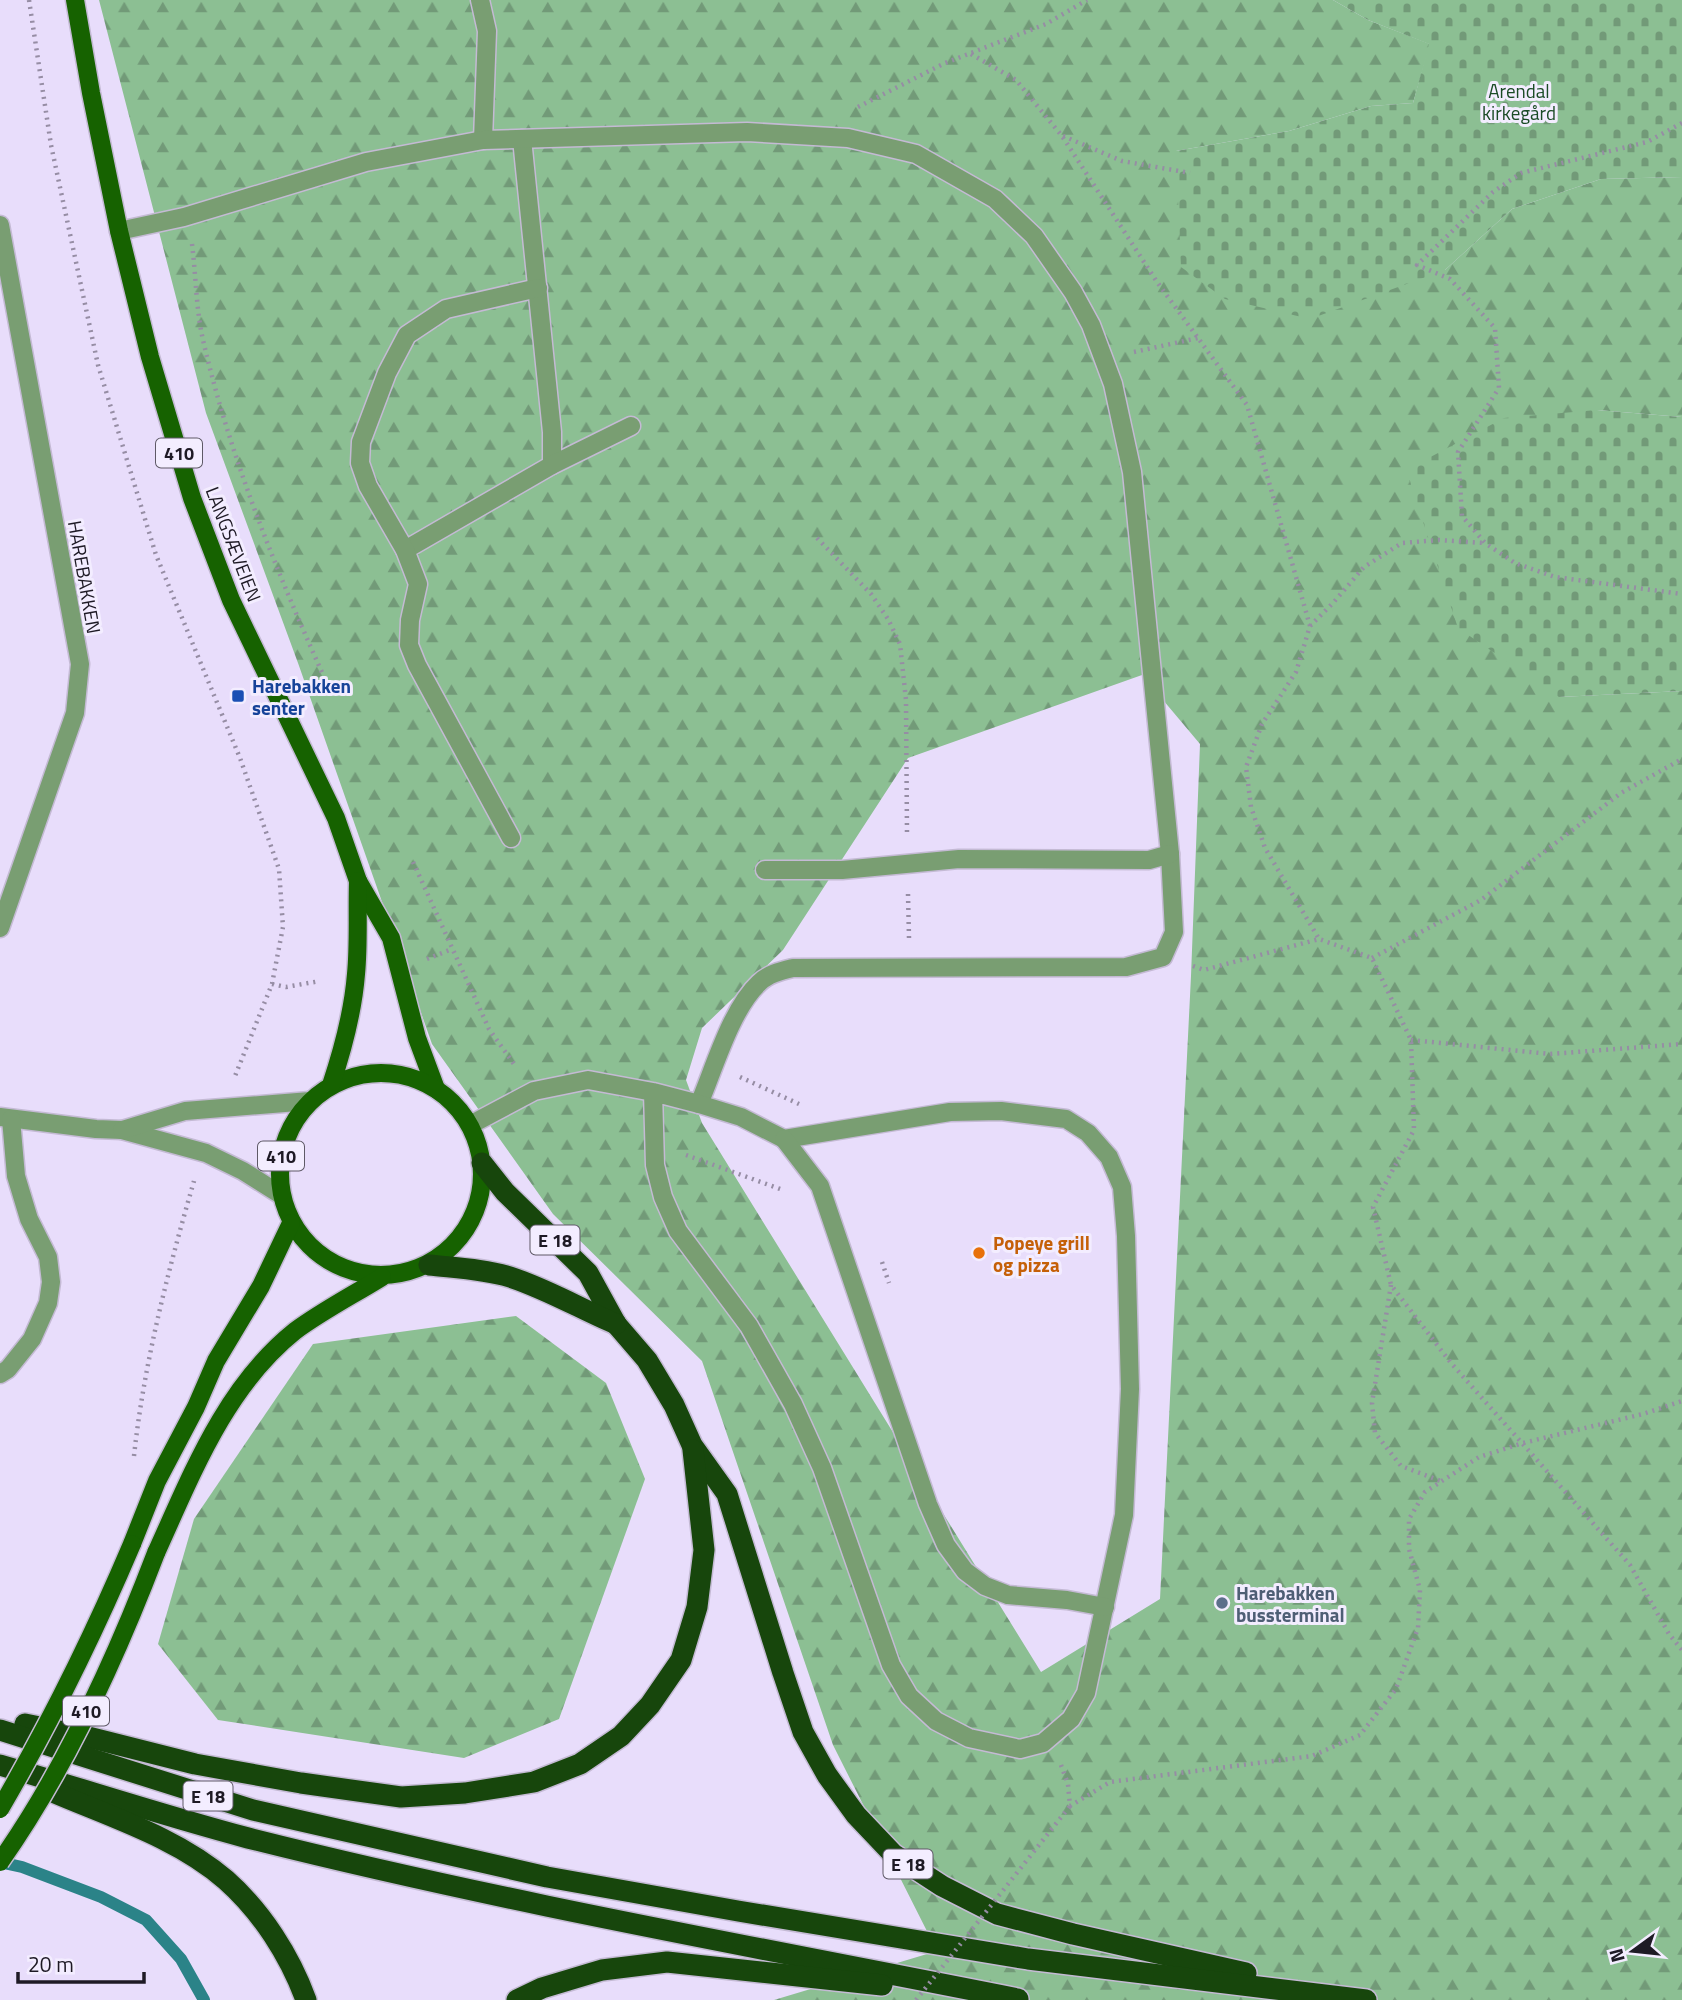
<svg xmlns="http://www.w3.org/2000/svg" width="1682" height="2000" font-family="'Titillium Web',sans-serif">
<style>
.forest{fill:url(#forest-firs);fill-rule:evenodd}
.cemetery{fill:url(#cemetery-stones)}
.lines{fill:none;stroke-linecap:round;stroke-linejoin:round}
.stream{stroke:#2b8388;stroke-width:12}
.minor-casing{stroke:#c4bad4;stroke-width:21}
.major-casing{stroke:#c4bad4;stroke-width:21}
.highway-casing{stroke:#c4bad4;stroke-width:24}
.path{stroke:#968da4;stroke-width:4.5;stroke-dasharray:2 5;stroke-linecap:butt}
.minor{stroke:#799e72;stroke-width:18}
.major{stroke:#166200;stroke-width:18}
.highway{stroke:#17460c;stroke-width:21}
.major-bridge-casing{stroke:#c4bad4;stroke-width:21;stroke-linecap:butt}
.path-bridge{stroke:#968da4;stroke-width:4.5;stroke-dasharray:2 5;stroke-linecap:butt}
.major-bridge{stroke:#166200;stroke-width:18}
.transit-dot{fill:#1a4fb4;stroke:#f3edff;stroke-width:2.5}
.food-dot{fill:#e8710a;stroke:#f3edff;stroke-width:2.5}
.service-dot{fill:#5c6f8a;stroke:#f3edff;stroke-width:2.5}
.labels{text-anchor:middle;dominant-baseline:central;stroke-width:6;stroke-linejoin:round;paint-order:stroke}
.shield{fill:#f3edff;stroke:#5e5966;stroke-width:2}
.shield-label{font-size:18px;font-weight:bold;fill:#1e1a25}
.park-label{font-size:19px;fill:#1a4b25;stroke:#f3edff}
.street-label{font-size:19px;fill:#1e1a25;stroke:#f3edff}
.transit-label{font-size:19px;font-weight:bold;fill:#164399;stroke:#f3edff;text-anchor:start}
.food-label{font-size:19px;font-weight:bold;fill:#c56008;stroke:#f3edff;text-anchor:start}
.service-label{font-size:19px;font-weight:bold;fill:#4e5e75;stroke:#f3edff;text-anchor:start}
</style>
<defs>
<pattern id="forest-firs" width="22" height="20" patternUnits="userSpaceOnUse" patternTransform="scale(1.75)"><rect width="22" height="20" fill="#8cbf93"/><path d="M5 1l3.5 6h-7zM16 11l3.5 6h-7z" fill="#729a78"/></pattern>
<pattern id="cemetery-stones" width="16" height="16" patternUnits="userSpaceOnUse" patternTransform="scale(1.75)"><rect width="16" height="16" fill="#8cbf93"/><path d="M2 7V4a2 2 0 0 1 4 0v3zM10 15v-3a2 2 0 0 1 4 0v3z" fill="#729a78"/></pattern>
</defs>
<rect width="100%" height="100%" fill="#e8ddfb"/>
<g class="forest">
<path d="M 99,0 L 1333,0 L 1368,20 L 1430,44 L 1413,103 L 1371,106 L 1289,131 L 1176,151 L 1445,270 L 1512,209 L 1601,179 L 1682,177 L 1682,417 L 1597,410 L 1559,697 L 1682,691 L 1682,2000 L 774,2000 L 937,1951 L 833,1745 L 702,1361 L 553,1214 L 432,1044 L 298,663 L 206,413 ZM 1142,675 L 1200,744 L 1191,976 L 1160,1599 L 1041,1672 L 702,1123 L 686,1080 L 702,1028 L 783,950 L 908,758 Z"/>
<path d="M 516,1316 L 606,1383 L 645,1479 L 559,1719 L 464,1758 L 218,1720 L 158,1644 L 194,1519 L 313,1344 Z"/>
</g>
<g class="cemetery">
<path d="M 1333,0 L 1682,0 L 1682,177 L 1601,179 L 1512,209 L 1445,270 L 1310,319 L 1225,299 L 1181,267 L 1176,151 L 1289,131 L 1371,106 L 1413,103 L 1429,44 L 1368,20 Z"/>
<path d="M 1597,410 L 1682,417 L 1682,691 L 1559,697 L 1458,628 L 1406,470 L 1504,418 Z"/>
</g>
<g class="lines">
<path class="stream" d="M 0,1862 L 22,1867 L 101,1897 L 146,1920 L 181,1959 L 204,2000"/>
<g class="minor-casing">
<g id="minor">
<path d="M 480,0 L 487,31 L 483,140"/>
<path d="M 522,139 L 552,432 L 552,465"/>
<path d="M 0,225 L 80,664 L 75,713 L 0,928"/>
<path d="M 119,231 L 184,217 L 366,162 L 483,140 L 747,132 L 848,138 L 916,154 L 995,199 L 1034,236 L 1073,292 L 1091,325 L 1113,384 L 1132,472 L 1170,854 L 1174,932 L 1163,957 L 1126,967 L 793,968 C 781,971 768,974 759,983 C 731,1009 714,1069 699,1104"/>
<path d="M 405,550 L 552,465 L 631,426"/>
<path d="M 511,838 L 417,665 L 409,645 L 410,620 L 418,584 L 405,550 L 368,486 L 360,463 L 361,442 L 387,373 L 407,335 L 446,309 L 538,288"/>
<path d="M 765,870 L 842,870 L 959,859 L 1149,860 L 1170,854"/>
<path d="M 0,1117 L 96,1129 L 122,1130 L 206,1153 L 243,1171 L 281,1195"/>
<path d="M 470,1125 L 534,1091 L 588,1080 L 653,1092 L 699,1104 L 741,1117 L 784,1139 L 950,1112 L 1001,1111 L 1066,1119 L 1088,1133 L 1109,1157 L 1122,1187 L 1126,1236 L 1130,1389 L 1124,1515 L 1086,1693 L 1071,1719 L 1043,1743 L 1020,1749 L 969,1738 L 936,1721 L 909,1696 L 891,1665 L 822,1468 L 793,1404 L 749,1326 L 678,1231 L 663,1197 L 655,1165 L 653,1092"/>
<path d="M 122,1130 L 185,1111 L 310,1101"/>
<path d="M 784,1139 L 820,1186 L 928,1504 L 946,1545 L 965,1571 L 985,1586 L 1008,1595 L 1067,1600 L 1105,1607"/>
<path d="M 0,1374 L 8,1369 L 32,1339 L 48,1303 L 51,1282 L 48,1257 L 29,1219 L 16,1176 L 11,1119"/>
</g>
</g>
<g class="major-casing">
<g id="major">
<path d="M 75,0 L 91,93 L 119,231 L 150,357 L 192,498 L 231,600 L 336,818 L 358,881 L 391,938 L 417,1038 L 436,1089"/>
<circle cx="381" cy="1174" r="101"/>
<path d="M 331,1085 C 343,1049 353,1012 356,974 C 359,943 357,912 358,881"/>
<path d="M 132,1544 L 157,1481 L 196,1407 L 216,1361 L 261,1286 L 291,1223"/>
<path d="M 156,1553 C 192,1474 225,1387 295,1331 C 322,1311 353,1295 382,1277"/>
</g>
</g>
<g class="highway-casing">
<g id="highway">
<path d="M 482,1163 L 505,1192 L 588,1273 L 616,1324 L 647,1360 L 674,1405 L 692,1445 L 727,1494 L 783,1673 L 803,1732 L 827,1775 L 856,1815 L 893,1854 L 942,1886 L 997,1914 L 1073,1934 L 1246,1973"/>
<path d="M 429,1265 C 456,1268 484,1269 510,1277 C 547,1289 581,1309 616,1324"/>
<path d="M 25,1724 L 84,1736 L 195,1764 L 301,1783 L 401,1797 L 465,1793 L 534,1782 L 580,1764 L 621,1736 L 650,1705 L 681,1660 L 697,1607 L 704,1550 L 693,1450"/>
<path d="M 0,1730 L 253,1810 L 547,1877 L 738,1911 L 1028,1959 L 1366,2000"/>
<path d="M 0,1765 C 83,1789 165,1816 248,1838 C 502,1902 761,1948 1018,1999"/>
<path d="M 53,1792 C 111,1817 178,1838 226,1880 C 262,1912 290,1956 306,2000"/>
<path d="M 517,2000 L 542,1988 L 602,1970 L 667,1962 L 882,1985"/>
</g>
</g>
<g class="path">
<path d="M 29,0 L 51,145 L 98,365 L 156,555 L 240,758 L 279,869 L 283,927 L 272,984 L 235,1076"/>
<path d="M 971,54 L 1016,80 L 1062,136 L 1157,282 L 1247,405 L 1310,626 L 1296,672 L 1262,724 L 1246,767 L 1251,807 L 1265,848 L 1319,939"/>
<path d="M 858,107 L 945,63 L 1046,24 L 1087,0"/>
<path d="M 1682,123 L 1647,142 L 1521,173 L 1493,192 L 1417,265 L 1450,279 L 1495,328 L 1499,388 L 1458,452 L 1462,516 L 1485,543 L 1515,563 L 1555,577 L 1682,594"/>
<path d="M 1063,136 L 1122,161 L 1190,173"/>
<path d="M 192,244 C 196,276 196,309 203,340 C 231,461 278,575 329,688"/>
<path d="M 1134,352 L 1198,338"/>
<path d="M 817,538 L 871,594 L 888,619 L 900,644 L 906,700 L 907,833"/>
<path d="M 1310,626 L 1333,603 L 1364,567 L 1402,543 L 1439,540 L 1484,543"/>
<path d="M 413,862 L 489,1029 L 516,1067"/>
<path d="M 908,894 L 909,938"/>
<path d="M 1372,958 L 1481,900 L 1621,793 L 1682,759"/>
<path d="M 427,959 L 452,949"/>
<path d="M 1193,966 L 1204,970 L 1319,939 L 1372,958 L 1411,1040 L 1414,1130 L 1373,1207 L 1391,1285 L 1451,1363 L 1630,1565 L 1669,1634 L 1682,1650"/>
<path d="M 272,984 L 286,987 L 320,981"/>
<path d="M 1411,1040 L 1550,1054 L 1682,1044"/>
<path d="M 740,1077 L 799,1104"/>
<path d="M 686,1155 L 783,1190"/>
<path d="M 882,1262 L 889,1283"/>
<path d="M 1391,1285 L 1372,1403 L 1375,1433 L 1401,1466 L 1441,1481"/>
<path d="M 134,1456 C 144,1363 168,1271 194,1181"/>
<path d="M 1061,1765 L 1068,1784 L 1070,1806 L 1110,1782 L 1312,1756 L 1360,1735 L 1396,1689 L 1418,1628 L 1420,1590 L 1409,1549 L 1409,1519 L 1425,1492 L 1479,1457 L 1523,1443 L 1643,1414 L 1682,1401"/>
</g>
<use href="#minor" class="minor"/>
<use href="#major" class="major"/>
<use href="#highway" class="highway"/>
<g class="major-bridge-casing">
<g id="major-bridge">
<path d="M 0,1809 C 50,1723 93,1636 132,1544"/>
<path d="M 0,1862 C 65,1770 116,1658 156,1553"/>
</g>
</g>
<path class="path-bridge" d="M 916,2000 L 1070,1806"/>
<use href="#major-bridge" class="major-bridge"/>
</g>
<rect class="transit-dot" x="231" y="689" width="14" height="14" rx="3.5"/>
<circle class="food-dot" cx="979" cy="1253" r="7"/>
<circle class="service-dot" cx="1222" cy="1603" r="7"/>
<g class="labels">
<g class="shield">
<rect x="156" y="438.5" width="46" height="29" rx="5"/>
<rect x="258" y="1141.5" width="46" height="29" rx="5"/>
<rect x="530.5" y="1225.5" width="49" height="29" rx="5"/>
<rect x="63" y="1696.5" width="46" height="29" rx="5"/>
<rect x="183.5" y="1781.5" width="49" height="29" rx="5"/>
<rect x="883.5" y="1849.5" width="49" height="29" rx="5"/>
</g>
<g class="shield-label">
<text x="179" y="453">410</text>
<text x="281" y="1156">410</text>
<text x="555" y="1240">E 18</text>
<text x="86" y="1711">410</text>
<text x="208" y="1796">E 18</text>
<text x="908" y="1864">E 18</text>
</g>
<g class="park-label">
<text x="1519" y="90">Arendal<tspan x="1519" dy="22">kirkegård</tspan></text>
</g>
<g class="street-label">
<text transform="translate(234 544) rotate(69)">LANGSÆVEIEN</text>
<text transform="translate(85 577) rotate(80)">HAREBAKKEN</text>
</g>
<g class="transit-label">
<text x="252" y="685">Harebakken<tspan x="252" dy="22">senter</tspan></text>
</g>
<g class="food-label">
<text x="993" y="1242">Popeye grill<tspan x="993" dy="22">og pizza</tspan></text>
</g>
<g class="service-label">
<text x="1236" y="1592">Harebakken<tspan x="1236" dy="22">bussterminal</tspan></text>
</g>
</g>
<g transform="translate(1633 1951) rotate(255)" stroke="#f3edff" stroke-width="5" paint-order="stroke">
<path d="M0-5L12 26L0 18L-12 26Z" fill="#1e1a25"/>
<text y="-10" font-size="19" font-weight="bold" text-anchor="middle" fill="#1e1a25">N</text>
</g>
<path d="M18 1972v10h126v-10" fill="none" stroke="#1e1a25" stroke-width="3.5"/>
<text x="28" y="1972" font-size="21" fill="#1e1a25" stroke="#f3edff" stroke-width="5" paint-order="stroke">20 m</text>
</svg>
